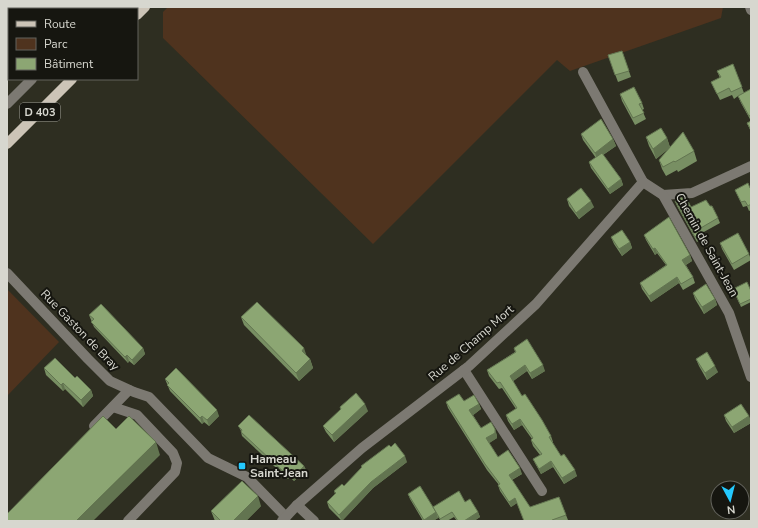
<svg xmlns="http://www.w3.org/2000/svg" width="758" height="528" font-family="'Nunito Sans',sans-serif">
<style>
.green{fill:#4f331e}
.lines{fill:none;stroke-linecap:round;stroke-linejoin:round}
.minor{stroke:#7c7972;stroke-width:10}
.major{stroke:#ccc4b7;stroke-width:10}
.wall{fill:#788f63}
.shaded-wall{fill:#627450}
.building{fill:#8ca673;stroke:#627450}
.poi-dot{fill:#24c9fe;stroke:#161610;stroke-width:1.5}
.labels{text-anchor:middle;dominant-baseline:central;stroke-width:4;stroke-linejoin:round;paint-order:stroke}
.shield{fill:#161610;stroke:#9d9d96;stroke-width:1}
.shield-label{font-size:11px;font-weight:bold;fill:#d7d7cf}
.street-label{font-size:12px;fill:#d7d7cf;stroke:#161610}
.poi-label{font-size:12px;font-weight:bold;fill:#d7d7cf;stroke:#161610;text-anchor:start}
</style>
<rect width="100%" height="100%" fill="#2e2e21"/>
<g class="green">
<path d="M 168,7 L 723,7 L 721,18 L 570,71 L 557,60 L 373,244 L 163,38 L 163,12 Z"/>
<path d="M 7,289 L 59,342 L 7,396 Z"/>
</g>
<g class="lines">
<g class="minor">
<path d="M 750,7 L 751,10"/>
<path d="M 120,9 L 125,7"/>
<path d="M 583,72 L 643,182"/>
<path d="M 7,104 L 32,79"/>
<path d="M 663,195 L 692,193 L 751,166"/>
<path d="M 7,273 L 88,359 L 110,381 L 134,392 L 149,397 L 208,458 L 247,477 L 286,517"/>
<path d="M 464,370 L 542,491"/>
<path d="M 113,407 L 137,415 L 173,453 L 177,463 L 175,472 L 128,521"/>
<path d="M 94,426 L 129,390"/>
<path d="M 297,505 L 314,521"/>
<path d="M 282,521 L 297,505 L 362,448 L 469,366 L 536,304 L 643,182 L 663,195 L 729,313 L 751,377"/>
</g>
<g class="major">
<path d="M 137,15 L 145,7"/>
<path d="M 7,144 L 72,79"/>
</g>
</g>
<g class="wall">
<path d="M 622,51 L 631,77 L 618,82 L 608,55 Z"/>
<path d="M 733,64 L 744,93 L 751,89 L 751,132 L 747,123 L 751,121 L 741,103 L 738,96 L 734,99 L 732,95 L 720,100 L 711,82 L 720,78 L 717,71 Z"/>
<path d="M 620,94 L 642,103 L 644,109 L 642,110 L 646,119 L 635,125 L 622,101 Z"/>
<path d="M 581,134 L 613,139 L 616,146 L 603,155 L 621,179 L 623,185 L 610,194 L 591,168 L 589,162 L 596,158 L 583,140 Z"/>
<path d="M 646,137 L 667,138 L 670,147 L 694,151 L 697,161 L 678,172 L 677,170 L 666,176 L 662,169 L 659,160 L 669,148 L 656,159 L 649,146 Z"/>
<path d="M 751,187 L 751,210 L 749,211 L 747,206 L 743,207 L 735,190 Z"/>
<path d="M 567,199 L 594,207 L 579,219 L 569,206 Z"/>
<path d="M 675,201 L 691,207 L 710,206 L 718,218 L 720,223 L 702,233 L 704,238 L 697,242 L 677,206 Z"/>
<path d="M 644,235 L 690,255 L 692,261 L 686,265 L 693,277 L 695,283 L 683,290 L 679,283 L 651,302 L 642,289 L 640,283 L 666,265 L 657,253 L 655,255 L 646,240 Z"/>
<path d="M 611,237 L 630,242 L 632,248 L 622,256 L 614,244 Z"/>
<path d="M 720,243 L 749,254 L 751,260 L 734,270 L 722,249 Z"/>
<path d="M 733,289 L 751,291 L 751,302 L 741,307 Z"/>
<path d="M 693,293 L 715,299 L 717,305 L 704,314 L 695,299 Z"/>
<path d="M 89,315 L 143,348 L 145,354 L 134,365 L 129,361 L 128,363 L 94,327 Z"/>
<path d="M 241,317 L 307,357 L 310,359 L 313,368 L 299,381 L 244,325 Z"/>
<path d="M 514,348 L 545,371 L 532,379 L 527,371 L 513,381 L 522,396 L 551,436 L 553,442 L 552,442 L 561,456 L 577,476 L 564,484 L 553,467 L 541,474 L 536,465 L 533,459 L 540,455 L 533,446 L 531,440 L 532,439 L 522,425 L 514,430 L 508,421 L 506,415 L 516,409 L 502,388 L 499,389 L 489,376 L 487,370 L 515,352 Z"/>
<path d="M 696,359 L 718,372 L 707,380 L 699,366 Z"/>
<path d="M 44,368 L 75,378 L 91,390 L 93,396 L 83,407 L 65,389 L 63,391 L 46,375 Z"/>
<path d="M 165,379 L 219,416 L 209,426 L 204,422 L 202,424 L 170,391 Z"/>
<path d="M 464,401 L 479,404 L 481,409 L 473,415 L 481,428 L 497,435 L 497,438 L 489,443 L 498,457 L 522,474 L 512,480 L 530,507 L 559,497 L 568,520 L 566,521 L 524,521 L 517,503 L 511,507 L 500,491 L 498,485 L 499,485 L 487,470 L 448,408 L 446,402 Z"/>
<path d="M 340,407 L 368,411 L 334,442 L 326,432 L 323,426 L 341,410 Z"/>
<path d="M 724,415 L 749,416 L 751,423 L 734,433 L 726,421 Z"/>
<path d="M 238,426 L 304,466 L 306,470 L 294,481 L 290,477 L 288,479 L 242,436 L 241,432 L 241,431 L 240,429 Z"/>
<path d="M 407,462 L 373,488 L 342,521 L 329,508 L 327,502 L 335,494 L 334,491 L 344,486 L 362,468 L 361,466 Z"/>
<path d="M 408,494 L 433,507 L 465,502 L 478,512 L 480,517 L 474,521 L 457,521 L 454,517 L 447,521 L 441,521 L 438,517 L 438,518 L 433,521 L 423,521 L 410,499 Z"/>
<path d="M 261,506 L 246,521 L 215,521 L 211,511 Z"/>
</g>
<g class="shaded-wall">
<path d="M 667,138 L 670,148 L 656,159 L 653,149 Z"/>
<path d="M 613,139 L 616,146 L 597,159 L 595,153 Z"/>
<path d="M 621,179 L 623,185 L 610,194 L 608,189 Z"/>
<path d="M 591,201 L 594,207 L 579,219 L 576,213 Z"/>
<path d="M 630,242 L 632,248 L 622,256 L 619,249 Z"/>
<path d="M 655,248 L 657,253 L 655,255 L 653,249 Z"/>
<path d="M 690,255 L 692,261 L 685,265 L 682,260 Z"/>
<path d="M 677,277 L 679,283 L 651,302 L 649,296 Z"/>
<path d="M 715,299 L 717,305 L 704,314 L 702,307 Z"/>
<path d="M 143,348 L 145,354 L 134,365 L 132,360 Z"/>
<path d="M 304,348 L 307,357 L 302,351 Z"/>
<path d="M 127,355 L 129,361 L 128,363 L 125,357 Z"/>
<path d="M 310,359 L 313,368 L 299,381 L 296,373 Z"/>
<path d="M 525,365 L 527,371 L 512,382 L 510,376 Z"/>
<path d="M 543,365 L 545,371 L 532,379 L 530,373 Z"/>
<path d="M 715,366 L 718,372 L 707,380 L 705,373 Z"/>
<path d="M 63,383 L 65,389 L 63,391 L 61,385 Z"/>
<path d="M 91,390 L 93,396 L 83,407 L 81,400 Z"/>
<path d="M 365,404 L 368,411 L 334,442 L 332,435 Z"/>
<path d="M 479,404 L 481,409 L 472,416 L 469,410 Z"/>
<path d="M 217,410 L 219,416 L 209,426 L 207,420 Z"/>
<path d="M 202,416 L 204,422 L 202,424 L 200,418 Z"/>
<path d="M 749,416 L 751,423 L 734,433 L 732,427 Z"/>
<path d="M 520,419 L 522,425 L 514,430 L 512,424 Z"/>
<path d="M 495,429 L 497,435 L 497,438 L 488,444 L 486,438 Z"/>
<path d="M 156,442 L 160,455 L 93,521 L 76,521 Z"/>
<path d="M 405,456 L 407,462 L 373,488 L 342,521 L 339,515 L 371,482 Z"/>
<path d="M 551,461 L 553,467 L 541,474 L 539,469 Z"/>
<path d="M 304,466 L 306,470 L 294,481 L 293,478 Z"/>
<path d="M 520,468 L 522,474 L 511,480 L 509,475 Z"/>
<path d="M 575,470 L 577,476 L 564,484 L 562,478 Z"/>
<path d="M 288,473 L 290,477 L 288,479 L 287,475 Z"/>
<path d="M 258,496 L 261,506 L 246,521 L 233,521 Z"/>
<path d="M 515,498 L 517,503 L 511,507 L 509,502 Z"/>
<path d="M 436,512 L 438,518 L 433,521 L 424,521 L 424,520 Z"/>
<path d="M 478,512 L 480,517 L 474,521 L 464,521 Z"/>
</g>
<g class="building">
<path d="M 622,51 L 629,71 L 615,75 L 608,55 Z"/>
<path d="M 733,64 L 742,87 L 731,92 L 729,88 L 717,94 L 711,82 L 721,77 L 717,71 Z"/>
<path d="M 634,87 L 642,103 L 639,104 L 644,113 L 633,118 L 620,94 Z"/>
<path d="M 751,89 L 751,115 L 749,116 L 738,96 Z"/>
<path d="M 601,119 L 613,139 L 595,153 L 581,134 Z"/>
<path d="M 751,121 L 751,130 L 747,123 Z"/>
<path d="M 661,128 L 667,138 L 653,149 L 646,137 Z"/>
<path d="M 683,132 L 694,151 L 675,162 L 674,161 L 663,167 L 659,160 Z"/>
<path d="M 602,153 L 621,179 L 608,189 L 589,162 Z"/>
<path d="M 748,183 L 750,188 L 751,187 L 751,204 L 748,206 L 745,201 L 741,202 L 735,190 Z"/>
<path d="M 581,188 L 591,201 L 576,213 L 567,199 Z"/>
<path d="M 685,196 L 691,207 L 706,200 L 710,206 L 712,206 L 718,218 L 699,229 L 702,233 L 695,237 L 675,201 Z"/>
<path d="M 669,217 L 690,255 L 682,260 L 693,277 L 681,284 L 677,277 L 649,296 L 640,283 L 667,265 L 655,248 L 653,249 L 644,235 Z"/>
<path d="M 622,230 L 630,242 L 619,249 L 611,237 Z"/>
<path d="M 738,233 L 749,254 L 732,264 L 720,243 Z"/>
<path d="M 747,282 L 751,291 L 751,299 L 740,304 L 733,289 Z"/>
<path d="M 706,284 L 715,299 L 702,307 L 693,293 Z"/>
<path d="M 257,302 L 304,348 L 302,351 L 310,359 L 296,373 L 241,317 Z"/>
<path d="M 101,304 L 143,348 L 132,360 L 127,355 L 125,357 L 91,322 L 94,319 L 89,315 Z"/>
<path d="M 527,339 L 543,365 L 530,373 L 525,365 L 510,376 L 522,396 L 525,394 L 542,420 L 551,436 L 549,437 L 561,456 L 564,454 L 575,470 L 562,478 L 551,461 L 539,469 L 533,459 L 542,454 L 531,440 L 533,438 L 520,419 L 512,424 L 506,415 L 517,408 L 500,382 L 497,383 L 487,370 L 516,352 L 514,348 Z"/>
<path d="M 707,352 L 715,366 L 705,373 L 696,359 Z"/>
<path d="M 55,358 L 75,378 L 77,376 L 91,390 L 81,400 L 63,383 L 61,385 L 44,368 Z"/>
<path d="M 176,368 L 217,410 L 207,420 L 202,416 L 200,418 L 167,385 L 169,383 L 165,379 Z"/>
<path d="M 356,393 L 365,404 L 332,435 L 323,426 L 341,409 L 340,407 Z"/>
<path d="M 459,394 L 464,401 L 474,395 L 479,404 L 469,410 L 481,428 L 491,422 L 495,429 L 495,433 L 486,438 L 498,457 L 508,450 L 520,468 L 509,475 L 530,507 L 559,497 L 566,515 L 552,520 L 553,521 L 524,521 L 515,498 L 509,502 L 498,485 L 500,484 L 485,464 L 446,402 Z"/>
<path d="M 741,404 L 749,416 L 732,427 L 724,415 Z"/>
<path d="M 249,415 L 304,466 L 293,478 L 288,473 L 287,475 L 241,432 L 242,430 L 238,426 Z"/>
<path d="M 103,416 L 116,429 L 129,416 L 156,442 L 76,521 L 7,521 L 7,514 Z"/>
<path d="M 395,443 L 405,456 L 371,482 L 339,515 L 327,502 L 336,493 L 334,491 L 342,484 L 344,486 L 362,467 L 361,466 L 389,445 L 391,447 Z"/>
<path d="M 242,481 L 258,496 L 233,521 L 221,521 L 211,511 Z"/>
<path d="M 420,486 L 436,512 L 424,520 L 408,494 Z"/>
<path d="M 459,491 L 465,502 L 470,499 L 478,512 L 464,521 L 458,521 L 452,512 L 440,519 L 433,507 Z"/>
</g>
<rect class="poi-dot" x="238" y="462" width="8" height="8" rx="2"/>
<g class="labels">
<rect class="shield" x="20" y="103" width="40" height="18" rx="3"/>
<g class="shield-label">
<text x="40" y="112">D 403</text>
</g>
<g class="street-label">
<text transform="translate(707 245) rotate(61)">Chemin de Saint-Jean</text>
<text transform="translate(80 330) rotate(46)">Rue Gaston de Bray</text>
<text transform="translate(471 343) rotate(-41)">Rue de Champ Mort</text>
</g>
<g class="poi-label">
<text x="250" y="459">Hameau<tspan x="250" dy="14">Saint-Jean</tspan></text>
</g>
</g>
<rect width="758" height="528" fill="none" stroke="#d7d7cf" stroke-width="16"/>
<rect x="8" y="8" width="130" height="72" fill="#161610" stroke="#63635c"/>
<rect x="16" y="21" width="20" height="6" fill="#ccc4b7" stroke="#63635c"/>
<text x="44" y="28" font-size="12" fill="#d7d7cf">Route</text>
<rect x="16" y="38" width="20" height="12" fill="#4f331e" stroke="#63635c"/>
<text x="44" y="48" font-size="12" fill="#d7d7cf">Parc</text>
<rect x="16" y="58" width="20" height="12" fill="#8ca673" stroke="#63635c"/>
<text x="44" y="68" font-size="12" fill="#d7d7cf">Bâtiment</text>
<g transform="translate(730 500) rotate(173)"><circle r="19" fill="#161610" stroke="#63635c"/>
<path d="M0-3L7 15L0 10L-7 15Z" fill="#24c9fe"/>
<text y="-6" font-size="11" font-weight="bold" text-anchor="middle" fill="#d7d7cf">N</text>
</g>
</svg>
